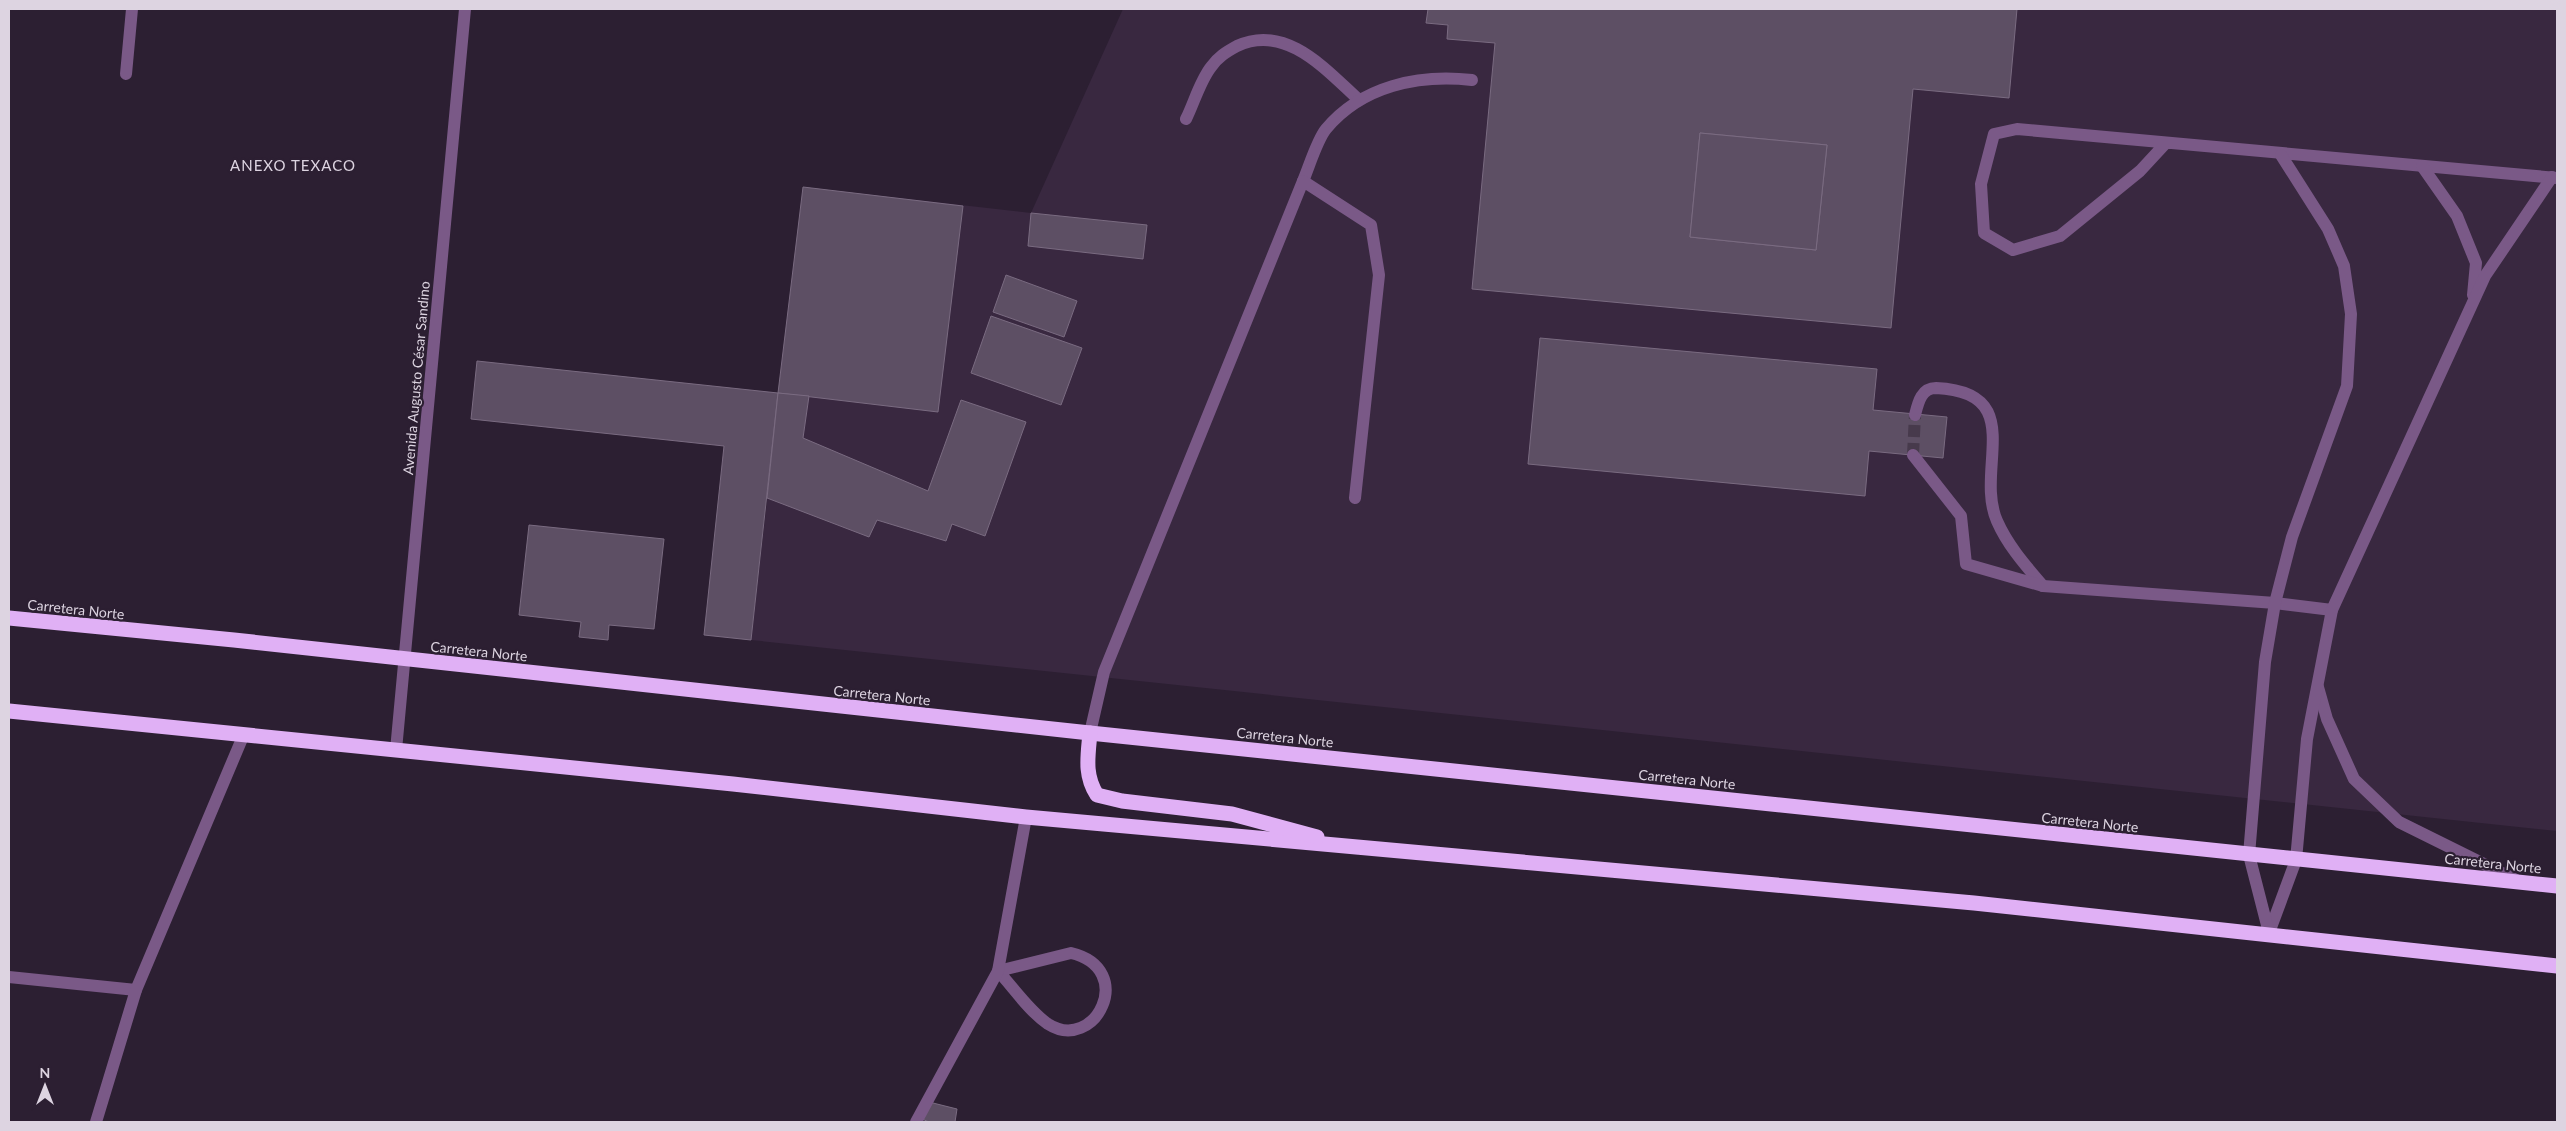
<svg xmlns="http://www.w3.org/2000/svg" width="2566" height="1131" font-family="Lato,sans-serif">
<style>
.built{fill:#392840}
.building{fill:#5d4f64;stroke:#7a6b81;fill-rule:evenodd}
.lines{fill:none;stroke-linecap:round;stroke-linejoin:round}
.minor-tunnel{stroke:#473a4c;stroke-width:12;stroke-dasharray:12 6;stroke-linecap:butt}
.minor{stroke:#7a5987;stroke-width:12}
.highway{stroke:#e0b0f5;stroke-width:15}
.labels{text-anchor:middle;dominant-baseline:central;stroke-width:4.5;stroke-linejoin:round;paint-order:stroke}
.street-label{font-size:14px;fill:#ddd4e1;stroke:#2c1f32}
.neighbourhood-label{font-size:15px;letter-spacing:1px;fill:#ddd4e1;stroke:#2c1f32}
</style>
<rect width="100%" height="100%" fill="#2c1f32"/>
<path class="built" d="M 1123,9 L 2557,9 L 2557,831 L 751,640 L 803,187 L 1031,213 Z"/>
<g class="building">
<path d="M 1428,9 L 2017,9 L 2009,98 L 1913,89 L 1891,328 L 1472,289 L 1495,43 L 1447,39 L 1448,25 L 1426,23 ZM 1700,133 L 1827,145 L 1816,250 L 1690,237 Z"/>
<path d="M 1700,133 L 1827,145 L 1816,250 L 1690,237 Z"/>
<path d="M 803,187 L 963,206 L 938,412 L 778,393 Z"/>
<path d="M 1031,213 L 1147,225 L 1143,259 L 1028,246 Z"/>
<path d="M 1006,275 L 1077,301 L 1064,337 L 993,312 Z"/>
<path d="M 991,316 L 1082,348 L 1061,405 L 971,373 Z"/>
<path d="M 1540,338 L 1877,369 L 1873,410 L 1947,417 L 1943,458 L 1869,451 L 1865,496 L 1528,464 Z"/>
<path d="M 477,361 L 778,393 L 751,640 L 704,635 L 724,446 L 471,419 Z"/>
<path d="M 778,393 L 809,396 L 803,438 L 928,491 L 961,400 L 1026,422 L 985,536 L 952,524 L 946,541 L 877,520 L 869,537 L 767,498 Z"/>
<path d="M 529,525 L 664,539 L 654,629 L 609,625 L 608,640 L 579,637 L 581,622 L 519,615 Z"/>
<path d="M 929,1102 L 957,1109 L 955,1122 L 929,1122 L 922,1119 Z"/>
</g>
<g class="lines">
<path class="minor-tunnel" d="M 1913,455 L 1915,415"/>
<g class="minor">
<path d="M 126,74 L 132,9"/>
<path d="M 1186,119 C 1194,103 1200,81 1211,67 C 1218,57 1226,52 1237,46 C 1286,23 1326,70 1358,99"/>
<path d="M 2165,144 L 2140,171 L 2060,236 L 2013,250 L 1984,233 L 1981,184 L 1994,134 L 2017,129 L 2557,178"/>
<path d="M 2422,166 L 2457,216 L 2476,263 L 2473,295"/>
<path d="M 1303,181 C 1309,167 1317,140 1326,129 C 1362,86 1418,74 1472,80"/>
<path d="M 1915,415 C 1918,403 1921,388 1936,388 C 2029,392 1974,469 1997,521 C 2008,546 2026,566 2043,586"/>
<path d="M 1913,455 L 1961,516 L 1966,564 L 2043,586 L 2275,603 L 2332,610"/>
<path d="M 2318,687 L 2327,719 L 2354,779 L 2399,822 L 2516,880"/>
<path d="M 1090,733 L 1104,672 L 1303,181 L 1371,225 L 1379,275 L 1355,498"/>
<path d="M 396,750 L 465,9"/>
<path d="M 2269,933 L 2296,860 L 2307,739 L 2332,610 L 2485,276 L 2552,177"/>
<path d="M 2269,933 L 2249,855 L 2265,662 L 2275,603 L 2292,537 L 2347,386 L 2351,314 L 2344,266 L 2328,229 L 2281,155"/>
<path d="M 1071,953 C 1138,969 1095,1054 1048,1024 C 1029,1011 1013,987 998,971 Z"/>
<path d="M 9,977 L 136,990"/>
<path d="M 96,1122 L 136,990 L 244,734"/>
<path d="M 916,1122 L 998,971 L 1026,817"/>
</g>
<g class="highway">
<path d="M 9,618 L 234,640 L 1090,733 L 2557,886"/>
<path d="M 9,711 L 733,784 L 1026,817 L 1974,903 L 2557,966"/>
<path d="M 1090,733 C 1088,756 1084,775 1097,795 L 1122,801 L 1232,814 L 1317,837"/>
</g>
</g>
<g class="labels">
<g class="street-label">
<text transform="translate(416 378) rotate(-85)">Avenida Augusto César Sandino</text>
<text transform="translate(76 609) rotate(6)">Carretera Norte</text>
<text transform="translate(479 651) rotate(6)">Carretera Norte</text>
<text transform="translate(882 695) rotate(6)">Carretera Norte</text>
<text transform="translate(1285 737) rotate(6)">Carretera Norte</text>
<text transform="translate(1687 779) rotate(6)">Carretera Norte</text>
<text transform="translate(2090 822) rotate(6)">Carretera Norte</text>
<text transform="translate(2493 863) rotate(6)">Carretera Norte</text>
</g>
<g class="neighbourhood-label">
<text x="293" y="165">ANEXO TEXACO</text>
</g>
</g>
<rect width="2566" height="1131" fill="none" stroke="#ddd4e1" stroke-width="20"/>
<g transform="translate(45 1086)" stroke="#2c1f32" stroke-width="4" paint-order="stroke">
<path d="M0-4L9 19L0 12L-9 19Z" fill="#ddd4e1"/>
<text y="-8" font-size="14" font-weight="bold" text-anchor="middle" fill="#ddd4e1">N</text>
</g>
</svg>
